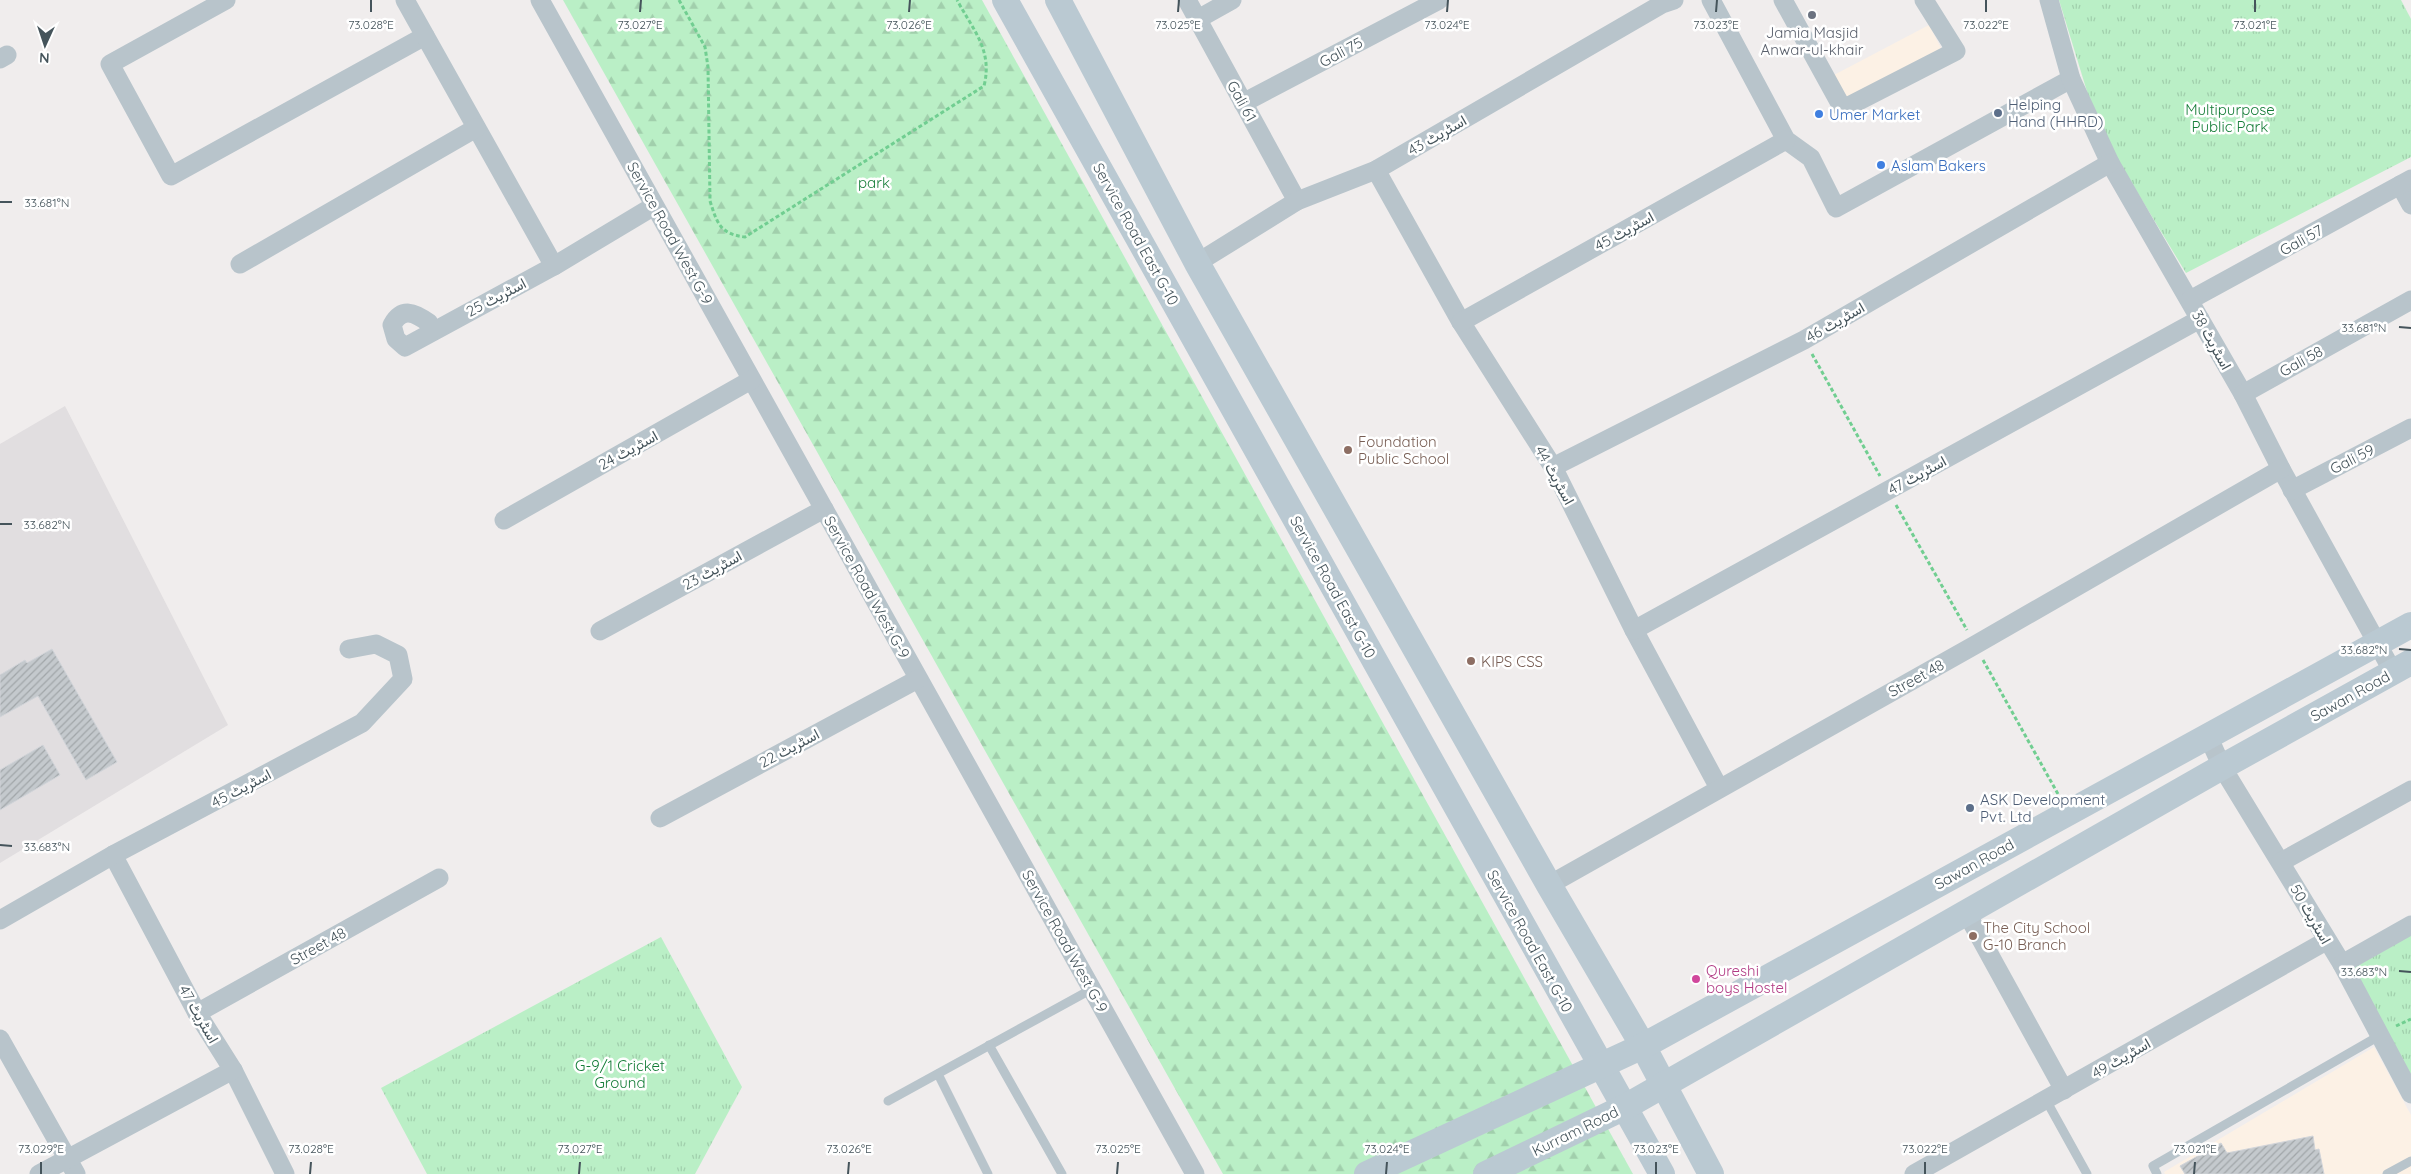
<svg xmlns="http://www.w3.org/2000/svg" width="2411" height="1174" font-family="Quicksand,Vazirmatn,sans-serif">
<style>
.commercial{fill:#fcf1e5}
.education{fill:#e1dee0}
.forest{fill:url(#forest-firs)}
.park{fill:url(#park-tufts)}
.building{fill:url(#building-hatch);stroke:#d1d4d9}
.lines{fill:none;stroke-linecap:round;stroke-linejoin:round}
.path{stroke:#71ce91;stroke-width:3;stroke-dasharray:4 2.5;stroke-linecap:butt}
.service{stroke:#b8c4cb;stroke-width:9}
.minor{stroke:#b8c4cb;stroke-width:19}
.secondary{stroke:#bac9d2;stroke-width:26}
.ticks{fill:none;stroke:#45545b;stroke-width:2}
.worship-dot{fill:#6b7280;stroke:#fff;stroke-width:2}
.service-dot{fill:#5c6f8a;stroke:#fff;stroke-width:2}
.shop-dot{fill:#3f7fe0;stroke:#fff;stroke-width:2}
.education-dot{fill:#8d6e63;stroke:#fff;stroke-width:2}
.hotel-dot{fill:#d1479c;stroke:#fff;stroke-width:2}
.labels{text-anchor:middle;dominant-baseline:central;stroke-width:5;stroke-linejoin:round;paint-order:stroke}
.worship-label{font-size:15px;fill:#5b616d;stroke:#fff}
.street-label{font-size:15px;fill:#45545b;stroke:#fff}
.service-label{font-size:15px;fill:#4e5e75;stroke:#fff;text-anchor:start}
.park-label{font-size:15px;fill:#157d38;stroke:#fff}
.shop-label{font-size:15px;fill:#366cbe;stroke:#fff;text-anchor:start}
.education-label{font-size:15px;fill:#785e54;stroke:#fff;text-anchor:start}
.hotel-label{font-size:15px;fill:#b23c85;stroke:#fff;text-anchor:start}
.ticks-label{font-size:12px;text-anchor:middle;fill:#45545b;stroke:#fff;stroke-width:5;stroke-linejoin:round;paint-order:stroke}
</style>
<defs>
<pattern id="forest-firs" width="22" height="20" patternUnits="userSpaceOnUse" patternTransform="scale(1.25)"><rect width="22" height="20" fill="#baefc6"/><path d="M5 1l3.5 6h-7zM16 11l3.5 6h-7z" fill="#a1cfac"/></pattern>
<pattern id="park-tufts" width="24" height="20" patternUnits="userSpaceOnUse" patternTransform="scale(1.25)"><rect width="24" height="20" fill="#baefc6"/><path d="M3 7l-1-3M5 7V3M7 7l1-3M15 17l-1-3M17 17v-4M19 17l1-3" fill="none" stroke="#a1cfac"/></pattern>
<pattern id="building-hatch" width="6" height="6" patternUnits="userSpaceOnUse" patternTransform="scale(1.25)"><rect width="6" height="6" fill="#c4c9cd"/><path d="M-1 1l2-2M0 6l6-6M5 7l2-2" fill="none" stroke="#a1a6a9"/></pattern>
</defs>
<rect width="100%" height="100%" fill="#f0eded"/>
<g class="commercial">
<path d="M 1929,25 L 1942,50 L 1842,100 L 1832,76 Z"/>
<path d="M 2374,1047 L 2411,1115 L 2411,1174 L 2165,1174 L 2164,1172 Z"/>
</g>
<path class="education" d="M 65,406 L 228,725 L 0,863 L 0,444 Z"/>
<path class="forest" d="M 563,0 L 982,0 L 1633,1174 L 1223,1174 Z"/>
<g class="park">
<path d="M 2059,0 L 2401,0 L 2411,19 L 2411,157 L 2186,273 L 2116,157 L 2089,98 Z"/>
<path d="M 2411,935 L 2411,1075 L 2353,968 Z"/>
<path d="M 661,937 L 742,1087 L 695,1174 L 427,1174 L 381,1088 Z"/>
</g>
<g class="building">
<path d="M 52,649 L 117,762 L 86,780 L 38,696 L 0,717 L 0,675 L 25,660 L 27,663 Z"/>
<path d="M 43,745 L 60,775 L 0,810 L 0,770 Z"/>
<path d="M 2313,1136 L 2315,1150 L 2319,1149 L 2324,1174 L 2185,1174 L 2180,1166 L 2221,1143 L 2227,1153 Z"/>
</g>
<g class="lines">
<g class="path">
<path d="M 679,0 L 705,47 L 708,67 L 710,201 C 717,223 720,234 745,237 L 984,86 C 993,50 973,30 957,0"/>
<path d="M 1812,354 L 1880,476"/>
<path d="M 1896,505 L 1967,630"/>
<path d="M 1983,660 L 2058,794"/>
<path d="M 2396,1026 L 2411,1019"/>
</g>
<g class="service">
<path d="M 989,1045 L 1062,1174"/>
<path d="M 938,1074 L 988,1174"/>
<path d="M 2046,1100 L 2087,1174"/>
<path d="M 888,1101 L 1092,989"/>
<path d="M 2157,1174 L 2153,1166 L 2379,1036"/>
<path d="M 2387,1174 L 2411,1161"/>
</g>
<g class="minor">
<path d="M 226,0 L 110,64 L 171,176 L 425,36"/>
<path d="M 405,0 L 554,266"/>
<path d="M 540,0 L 1195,1174"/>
<path d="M 1187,0 L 1297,201"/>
<path d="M 1711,0 L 1786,140 L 1811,158 L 1836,208 L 2071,79"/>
<path d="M 1783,0 L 1843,109 L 1956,51 L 1924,0"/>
<path d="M 2049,0 L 2071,79 L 2110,163 L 2243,394 L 2281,469 L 2393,672"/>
<path d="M 1198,19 L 1232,0"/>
<path d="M 0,59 L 7,55"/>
<path d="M 1243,103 L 1439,0"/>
<path d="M 1376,170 L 1461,322 L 1553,467 L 1634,630 L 1719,788"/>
<path d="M 2400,185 L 2411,205"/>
<path d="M 1197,263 L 1297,201 L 1376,170 L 1662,4 L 1674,0"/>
<path d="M 240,264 L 476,128"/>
<path d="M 2190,300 L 2411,179"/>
<path d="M 1461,322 L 1786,140"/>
<path d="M 431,330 L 429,323 C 414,312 402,307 392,325 L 396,339 L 405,347 L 554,266 L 654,206"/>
<path d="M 2243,394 L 2411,300"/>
<path d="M 1553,467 L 1804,340 L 2110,163"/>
<path d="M 2292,490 L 2411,428"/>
<path d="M 504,520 L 751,380"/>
<path d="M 1634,630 L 2200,319"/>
<path d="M 600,631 L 824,509"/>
<path d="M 2208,736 L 2222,767 L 2342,964 L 2411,1094"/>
<path d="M 660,818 L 918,679"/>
<path d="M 113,855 L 197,1013 L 233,1070 L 285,1174"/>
<path d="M 2281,862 L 2411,790"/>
<path d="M 1549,885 L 1975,645 L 2281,469"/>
<path d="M 1966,912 L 2064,1090"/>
<path d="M 0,920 L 113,855 L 362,723 L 403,679 L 398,655 L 376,644 L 349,649"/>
<path d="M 2342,964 L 2411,925"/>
<path d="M 197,1013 L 439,878"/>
<path d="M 0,1039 L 76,1174"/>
<path d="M 39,1174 L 233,1070"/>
<path d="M 1914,1174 L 2326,941"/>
</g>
<g class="secondary">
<path d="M 1005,0 L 1662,1174"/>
<path d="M 1058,0 L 1197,263 L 1549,885 L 1643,1046 L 1711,1174"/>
<path d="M 1367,1174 L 1643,1046 L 2411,625"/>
<path d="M 1486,1174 L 1625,1107 L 2222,767 L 2411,662"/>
</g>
</g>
<path class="ticks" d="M 371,12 L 371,0M 640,12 L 641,0M 909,12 L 910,0M 1178,12 L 1179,0M 1447,12 L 1448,0M 1716,12 L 1717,0M 1986,12 L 1986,0M 2255,12 L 2255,0M 0,202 L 12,202M 2399,327 L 2411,328M 0,524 L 12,524M 2399,649 L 2411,650M 0,845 L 12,846M 2399,971 L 2411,972M 41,1174 L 41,1162M 310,1174 L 311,1162M 579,1174 L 580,1162M 848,1174 L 849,1162M 1117,1174 L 1118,1162M 1386,1174 L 1387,1162M 1656,1174 L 1656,1162M 1925,1174 L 1925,1162M 2194,1174 L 2195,1162"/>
<circle class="worship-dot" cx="1812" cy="15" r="5"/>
<g class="service-dot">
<circle cx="1998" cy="113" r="5"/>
<circle cx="1970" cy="808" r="5"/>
</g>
<g class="shop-dot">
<circle cx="1819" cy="114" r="5"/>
<circle cx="1881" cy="165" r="5"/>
</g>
<g class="education-dot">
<circle cx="1348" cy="450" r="5"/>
<circle cx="1471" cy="661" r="5"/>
<circle cx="1973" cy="936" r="5"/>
</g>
<circle class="hotel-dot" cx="1696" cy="979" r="5"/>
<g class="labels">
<g class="worship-label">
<text x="1812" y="32">Jamia Masjid<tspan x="1812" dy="17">Anwar-ul-khair</tspan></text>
</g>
<g class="street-label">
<text transform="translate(1341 52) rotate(-28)">Gali 75</text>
<text transform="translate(1242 101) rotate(61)">Gali 61</text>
<text transform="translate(1437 135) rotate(-30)">اسٹریٹ 43</text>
<text transform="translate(1624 231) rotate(-29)">اسٹریٹ 45</text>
<text transform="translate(670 233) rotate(61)">Service Road West G-9</text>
<text transform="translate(1136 234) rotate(61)">Service Road East G-10</text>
<text transform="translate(2301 240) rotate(-29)">Gali 57</text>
<text transform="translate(496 297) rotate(-28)">اسٹریٹ 25</text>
<text transform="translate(1835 322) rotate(-30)">اسٹریٹ 46</text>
<text transform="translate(2212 340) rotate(61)">اسٹریٹ 38</text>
<text transform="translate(2301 361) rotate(-29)">Gali 58</text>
<text transform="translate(628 450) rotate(-29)">اسٹریٹ 24</text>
<text transform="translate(2352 459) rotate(-27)">Gali 59</text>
<text transform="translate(1555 475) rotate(61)">اسٹریٹ 44</text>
<text transform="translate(1917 475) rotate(-29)">اسٹریٹ 47</text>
<text transform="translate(712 570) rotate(-29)">اسٹریٹ 23</text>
<text transform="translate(867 587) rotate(61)">Service Road West G-9</text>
<text transform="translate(1333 587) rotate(61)">Service Road East G-10</text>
<text transform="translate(1916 678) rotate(-29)">Street 48</text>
<text transform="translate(2350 696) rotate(-29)">Sawan Road</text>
<text transform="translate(789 748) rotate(-28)">اسٹریٹ 22</text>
<text transform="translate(241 788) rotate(-28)">اسٹریٹ 45</text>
<text transform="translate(1974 864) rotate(-29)">Sawan Road</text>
<text transform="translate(2311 914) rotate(60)">اسٹریٹ 50</text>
<text transform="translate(1065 941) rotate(61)">Service Road West G-9</text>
<text transform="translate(1530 941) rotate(61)">Service Road East G-10</text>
<text transform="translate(318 946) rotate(-29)">Street 48</text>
<text transform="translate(199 1014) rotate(60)">اسٹریٹ 47</text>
<text transform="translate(2121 1058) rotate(-30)">اسٹریٹ 49</text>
<text transform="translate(1575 1131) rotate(-26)">Kurram Road</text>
</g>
<g class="service-label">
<text x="2008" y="104">Helping<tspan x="2008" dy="17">Hand (HHRD)</tspan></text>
<text x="1980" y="799">ASK Development<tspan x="1980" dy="17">Pvt. Ltd</tspan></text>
</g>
<g class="park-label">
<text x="2230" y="109">Multipurpose<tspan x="2230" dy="17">Public Park</tspan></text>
<text x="874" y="182">park</text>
<text x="620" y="1065">G-9/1 Cricket<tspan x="620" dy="17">Ground</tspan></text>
</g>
<g class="shop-label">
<text x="1829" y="114">Umer Market</text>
<text x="1891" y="165">Aslam Bakers</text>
</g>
<g class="education-label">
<text x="1358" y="441">Foundation<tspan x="1358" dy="17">Public School</tspan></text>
<text x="1481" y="661">KIPS CSS</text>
<text x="1983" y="927">The City School<tspan x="1983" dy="17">G-10 Branch</tspan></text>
</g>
<g class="hotel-label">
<text x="1706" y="970">Qureshi<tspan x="1706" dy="17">boys Hostel</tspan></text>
</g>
</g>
<g class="ticks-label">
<text x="371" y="29">73.028°E</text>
<text x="640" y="29">73.027°E</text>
<text x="909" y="29">73.026°E</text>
<text x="1178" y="29">73.025°E</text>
<text x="1447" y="29">73.024°E</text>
<text x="1716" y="29">73.023°E</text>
<text x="1986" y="29">73.022°E</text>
<text x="2255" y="29">73.021°E</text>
<text x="47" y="207">33.681°N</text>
<text x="2364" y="332">33.681°N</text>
<text x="47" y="529">33.682°N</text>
<text x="2364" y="654">33.682°N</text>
<text x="47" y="851">33.683°N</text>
<text x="2364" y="976">33.683°N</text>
<text x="41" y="1153">73.029°E</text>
<text x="311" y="1153">73.028°E</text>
<text x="580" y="1153">73.027°E</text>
<text x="849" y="1153">73.026°E</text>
<text x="1118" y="1153">73.025°E</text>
<text x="1387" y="1153">73.024°E</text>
<text x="1656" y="1153">73.023°E</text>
<text x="1925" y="1153">73.022°E</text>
<text x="2195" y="1153">73.021°E</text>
</g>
<g transform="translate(45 45) rotate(183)" stroke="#ffffff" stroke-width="4" paint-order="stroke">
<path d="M0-4L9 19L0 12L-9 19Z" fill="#45545b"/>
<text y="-8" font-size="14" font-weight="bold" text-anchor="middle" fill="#45545b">N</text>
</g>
</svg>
